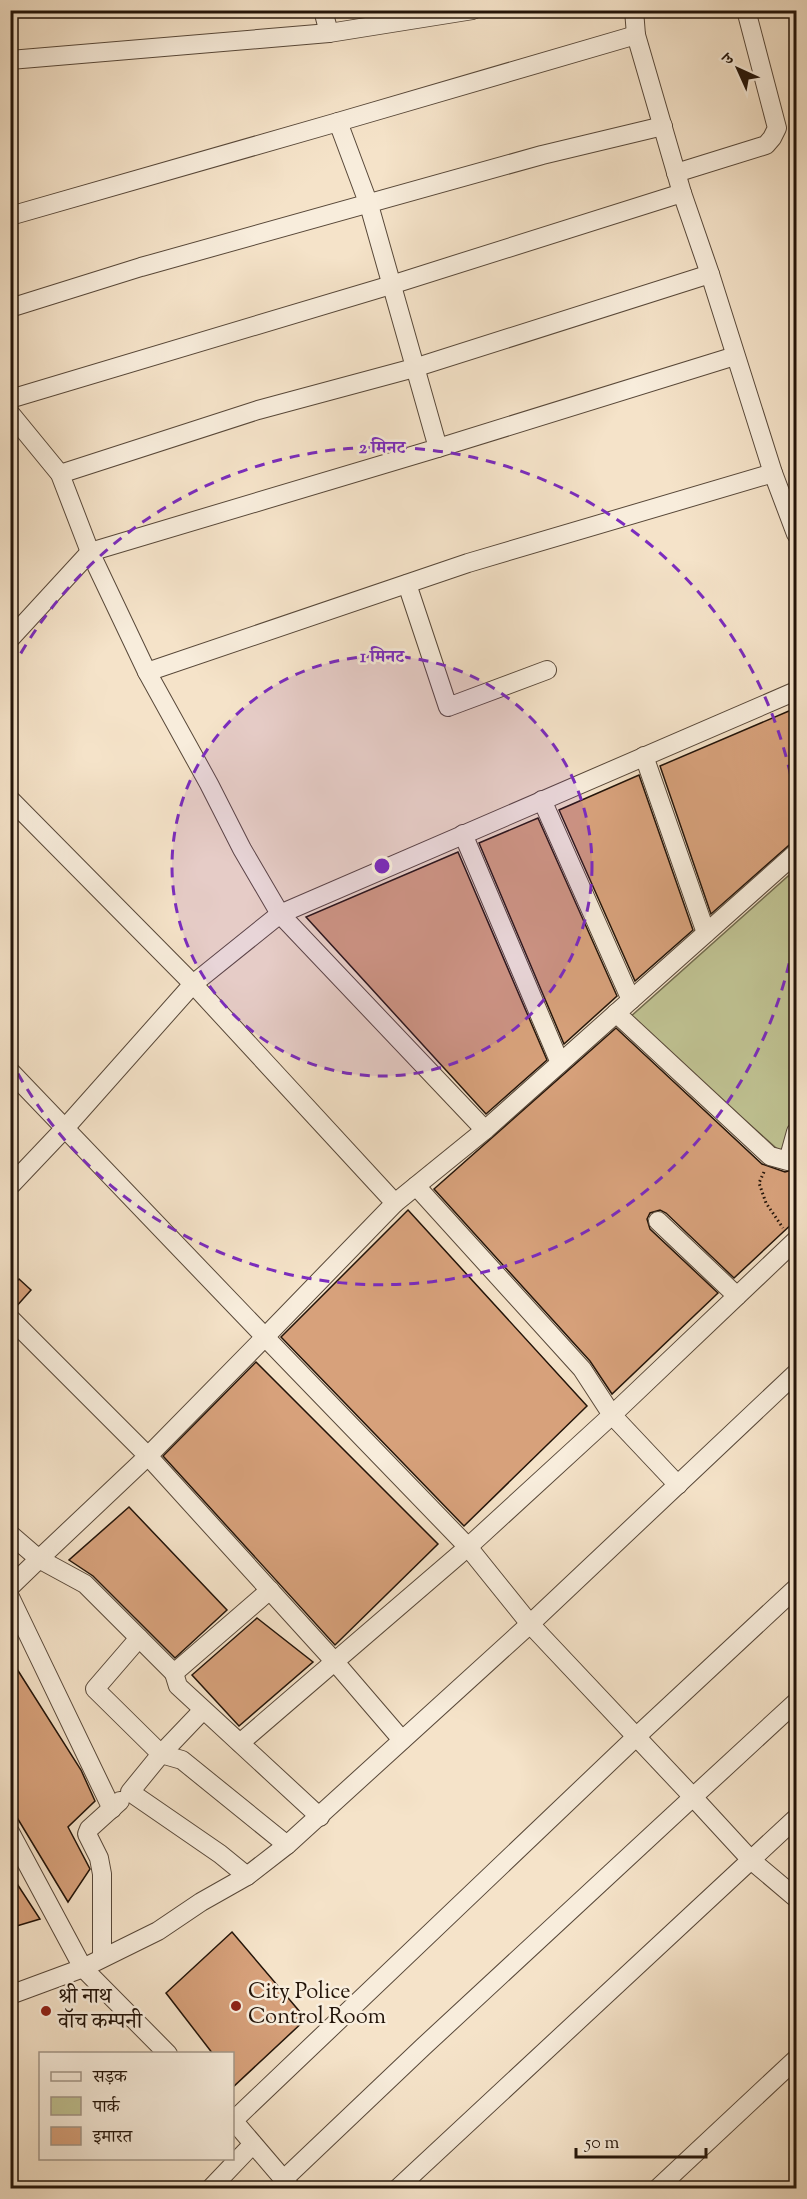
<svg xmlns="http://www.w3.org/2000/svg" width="807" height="2199" font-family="'Sorts Mill Goudy','Noto Serif Devanagari',serif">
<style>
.green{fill:#c0c393;stroke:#726c4e;stroke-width:1.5}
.building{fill:#d7a17b;stroke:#231409;stroke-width:1.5}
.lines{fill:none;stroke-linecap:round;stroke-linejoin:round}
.minor-casing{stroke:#584839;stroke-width:20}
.path{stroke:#231409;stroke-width:3;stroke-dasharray:1.5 3;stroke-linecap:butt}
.minor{stroke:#f8eddc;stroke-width:18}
.ring{fill:none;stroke:#7b2cbf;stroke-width:3;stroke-dasharray:10 8}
.poi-dot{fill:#8f2418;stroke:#f8eddc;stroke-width:2}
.labels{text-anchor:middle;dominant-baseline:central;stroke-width:5;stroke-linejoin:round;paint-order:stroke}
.poi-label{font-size:22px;fill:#231409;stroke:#f8eddc;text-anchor:start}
.centre{fill:#7b2cbf;stroke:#f8eddc;stroke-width:3}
.ring-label{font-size:18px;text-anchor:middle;font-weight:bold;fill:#7b2cbf;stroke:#f8eddc;stroke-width:5;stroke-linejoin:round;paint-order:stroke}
</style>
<rect width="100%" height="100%" fill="#f5e3c9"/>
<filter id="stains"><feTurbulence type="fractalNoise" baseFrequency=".00333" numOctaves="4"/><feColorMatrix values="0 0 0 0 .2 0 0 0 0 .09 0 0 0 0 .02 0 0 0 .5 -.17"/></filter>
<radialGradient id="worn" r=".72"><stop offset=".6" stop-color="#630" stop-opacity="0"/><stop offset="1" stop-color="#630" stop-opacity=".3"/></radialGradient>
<path class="green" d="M 796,869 L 796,1108 L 784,1155 L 629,1018 Z"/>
<g class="building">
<path d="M 796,708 L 796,839 L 711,914 L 660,766 Z"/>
<path d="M 639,775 L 693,930 L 635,981 L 559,810 Z"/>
<path d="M 538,818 L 617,996 L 564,1044 L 479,843 Z"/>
<path d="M 458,852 L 547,1060 L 486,1114 L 306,917 Z"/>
<path d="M 616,1028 L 762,1164 L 785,1172 L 796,1169 L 796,1220 L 734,1278 L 666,1213 L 660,1210 L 650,1213 L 647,1219 L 650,1229 L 718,1293 L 612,1394 L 590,1361 L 434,1189 Z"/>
<path d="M 408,1210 L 587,1406 L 464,1526 L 281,1337 Z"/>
<path d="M 19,1279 L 31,1290 L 15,1308 L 10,1307 L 10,1288 Z"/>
<path d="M 256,1362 L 438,1544 L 335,1645 L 163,1456 Z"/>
<path d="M 129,1507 L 227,1610 L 175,1658 L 93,1576 L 69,1560 Z"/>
<path d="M 257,1618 L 313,1662 L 239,1726 L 192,1675 Z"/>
<path d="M 10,1658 L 81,1770 L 95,1801 L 68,1827 L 90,1869 L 68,1902 L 10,1806 Z"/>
<path d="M 10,1873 L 40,1919 L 10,1928 Z"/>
<path d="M 232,1932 L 306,2019 L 232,2088 L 232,2054 L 213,2054 L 166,1993 Z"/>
</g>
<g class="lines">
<g class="minor-casing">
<g id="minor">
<path d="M 323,10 L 329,33"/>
<path d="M 634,10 L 636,35 L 682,193 L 710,274 L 773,473 L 796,534"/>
<path d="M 10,60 L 329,33 L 473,10"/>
<path d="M 338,122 L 636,35"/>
<path d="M 676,173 L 766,145 L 772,138 L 777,128 L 746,10"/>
<path d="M 10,216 L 338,122 L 369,205 L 438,448 L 90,552 L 10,639"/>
<path d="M 10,308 L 141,267 L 542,155 L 663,126"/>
<path d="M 10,399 L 391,285 L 682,193"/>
<path d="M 10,413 L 60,474 L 90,552 L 147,672 L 209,784 L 242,849 L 280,914 L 485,1130 L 395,1203"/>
<path d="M 438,448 L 735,356"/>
<path d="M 60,474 L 258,410 L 414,368 L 710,274"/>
<path d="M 407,584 L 448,707 L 547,670"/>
<path d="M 147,672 L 468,563 L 773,473"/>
<path d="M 644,756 L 706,933"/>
<path d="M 10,799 L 193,984 L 395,1203 L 265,1337 L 10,1071"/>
<path d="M 542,800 L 631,1000"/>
<path d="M 463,834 L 560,1063"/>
<path d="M 616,1013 L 770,1156 L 788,1161 L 796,1132"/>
<path d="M 485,1130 L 796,853"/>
<path d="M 10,1186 L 66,1127 L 193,984 L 280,914 L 796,691"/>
<path d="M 416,1186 L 582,1369 L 612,1415 L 678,1485"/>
<path d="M 658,1221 L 737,1296"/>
<path d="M 10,1318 L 148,1456 L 39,1559 L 10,1534"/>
<path d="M 10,1587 L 39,1559 L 85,1584 L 174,1673 L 270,1590"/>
<path d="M 10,1597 L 112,1809"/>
<path d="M 139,1638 L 95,1689 L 161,1754 L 182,1760 L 287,1845"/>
<path d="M 174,1673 L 178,1686 L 320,1817"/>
<path d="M 203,1710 L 161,1754 L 130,1792 L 220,1854 L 247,1876"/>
<path d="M 402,1740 L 335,1662 L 148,1456 L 265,1337 L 468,1547 L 530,1624 L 693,1797 L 796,1702"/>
<path d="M 240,1743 L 468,1547 L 612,1415 L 796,1240"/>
<path d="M 10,1832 L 83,1968 L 168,2054"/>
<path d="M 102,1958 L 102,1874 L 99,1858 L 87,1834 L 89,1829 L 120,1801"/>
<path d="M 10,1995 L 83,1968 L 158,1931 L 201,1902 L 247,1876 L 287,1845 L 530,1624 L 796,1373"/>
<path d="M 232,2119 L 291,2188"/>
<path d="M 234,2120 L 637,1736 L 796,1588"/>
<path d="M 283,2180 L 423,2047 L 693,1797 L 751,1860 L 796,1898"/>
<path d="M 211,2188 L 253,2144"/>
<path d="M 398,2188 L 796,1818"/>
<path d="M 658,2188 L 796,2059"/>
</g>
</g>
<path class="path" d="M 764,1172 L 759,1183 L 766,1203 L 783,1228"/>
<use href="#minor" class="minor"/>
</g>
<circle cx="382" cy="866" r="210" fill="#7b2cbf" fill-opacity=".12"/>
<g class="ring">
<circle cx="382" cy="866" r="210"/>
<path d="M796 928A419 419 0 0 1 12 1063M12 669A419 419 0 0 1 796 804"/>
</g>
<g class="poi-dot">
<circle cx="236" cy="2006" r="6"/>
<circle cx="46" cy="2011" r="6"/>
</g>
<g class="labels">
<g class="poi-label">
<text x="248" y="1993">City Police<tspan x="248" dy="25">Control Room</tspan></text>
<text x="58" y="1998">श्री नाथ<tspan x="58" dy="25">वॉच कम्पनी</tspan></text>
</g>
</g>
<circle cx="382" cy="866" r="9" class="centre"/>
<g class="ring-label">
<text x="382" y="453">2 मिनट</text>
<text x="382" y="662">1 मिनट</text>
</g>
<rect width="807" height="2199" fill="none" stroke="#f5e3c9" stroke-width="36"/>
<rect x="12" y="12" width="783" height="2175" fill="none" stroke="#231409" stroke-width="3"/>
<rect x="18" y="18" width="771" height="2163" fill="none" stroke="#231409" stroke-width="1.5"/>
<rect x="39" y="2052" width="195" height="108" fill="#f8eddc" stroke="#a39688" stroke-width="1.5"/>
<rect x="51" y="2072" width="30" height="9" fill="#f8eddc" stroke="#a39688" stroke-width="1.5"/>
<text x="93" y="2082" font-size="18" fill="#231409">सड़क</text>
<rect x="51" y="2097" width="30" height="18" fill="#c0c393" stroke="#a39688" stroke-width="1.5"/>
<text x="93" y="2112" font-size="18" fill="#231409">पार्क</text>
<rect x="51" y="2127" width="30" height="18" fill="#d7a17b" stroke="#a39688" stroke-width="1.5"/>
<text x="93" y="2142" font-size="18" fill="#231409">इमारत</text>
<g transform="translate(738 69) rotate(315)" stroke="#f8eddc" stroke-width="4.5" paint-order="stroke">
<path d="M0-4.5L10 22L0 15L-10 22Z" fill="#231409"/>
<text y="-9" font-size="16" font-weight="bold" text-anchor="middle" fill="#231409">उ</text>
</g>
<path d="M576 2148v9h130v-9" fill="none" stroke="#231409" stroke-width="3"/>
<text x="585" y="2148" font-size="18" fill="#231409" stroke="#f8eddc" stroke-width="4.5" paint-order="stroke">50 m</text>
<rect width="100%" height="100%" filter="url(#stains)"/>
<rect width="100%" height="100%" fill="url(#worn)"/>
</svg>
